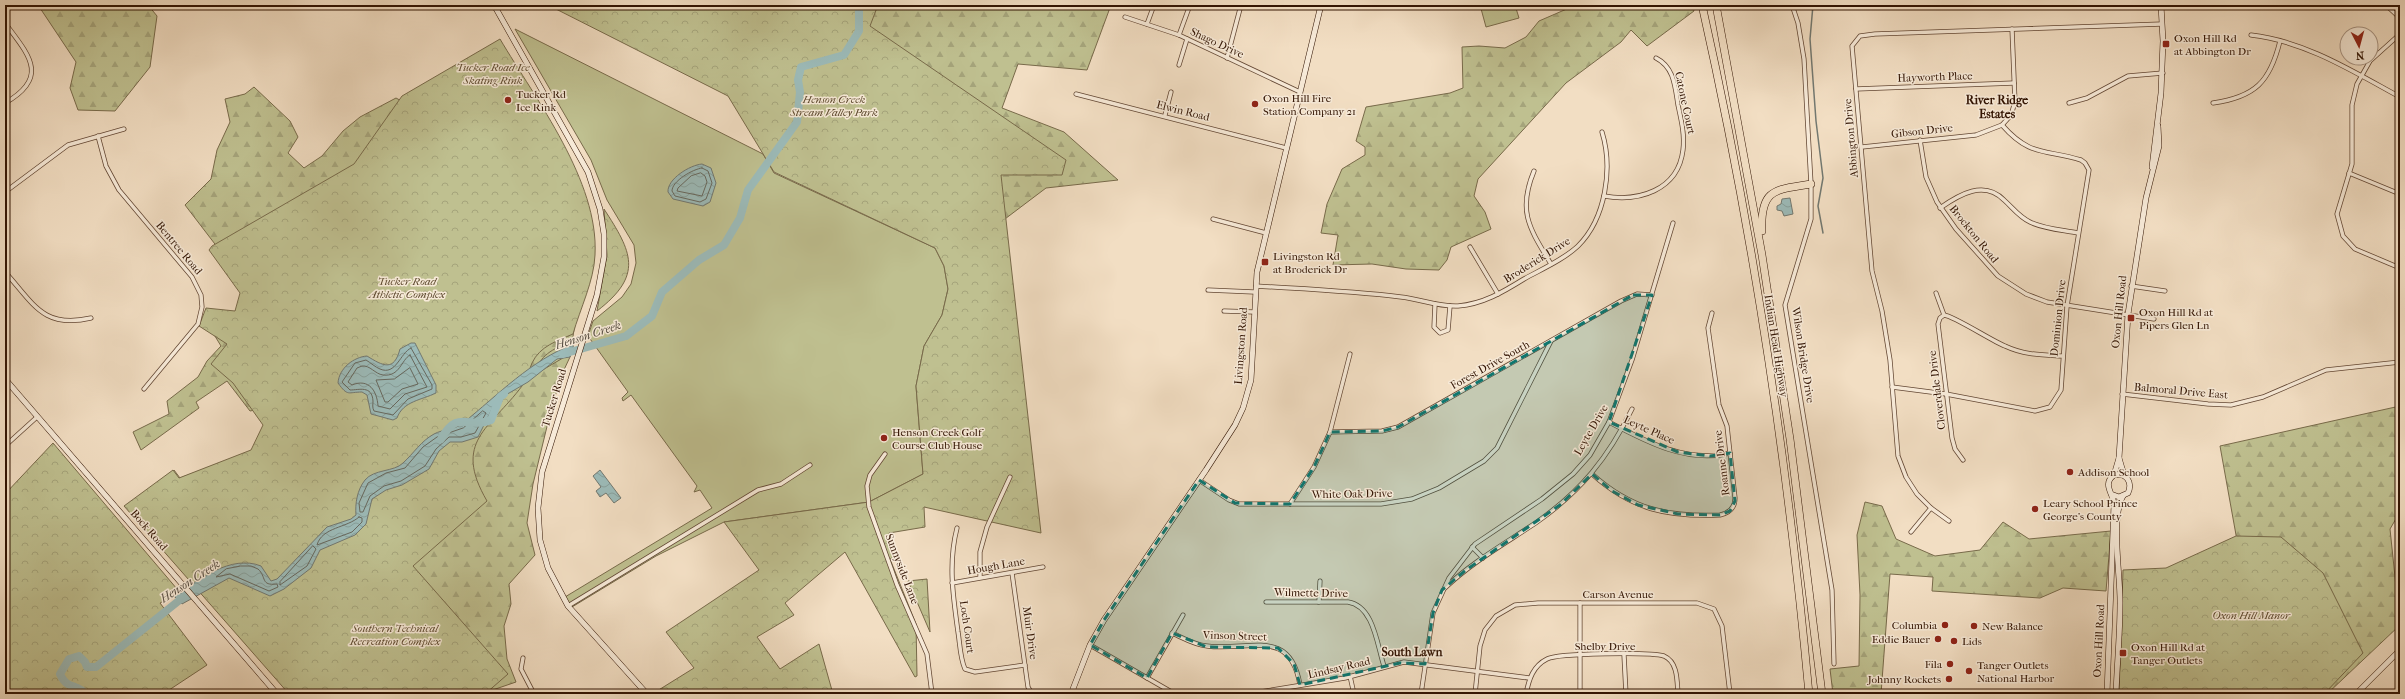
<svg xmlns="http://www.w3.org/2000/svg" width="2405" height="699" font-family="'IM FELL French Canon',serif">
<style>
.grass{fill:#bfc090;stroke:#786a4a}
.forest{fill:url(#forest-firs);stroke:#786a4a}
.park{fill:url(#park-crowns);stroke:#786a4a}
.water{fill:url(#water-waves);stroke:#727870}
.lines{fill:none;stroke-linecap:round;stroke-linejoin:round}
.shore{stroke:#67685e;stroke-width:1}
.stream{stroke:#727870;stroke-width:1.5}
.river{stroke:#9cbbb9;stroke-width:8}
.street-casing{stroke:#624633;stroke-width:5}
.secondary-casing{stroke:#321403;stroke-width:6}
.highway-casing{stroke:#321403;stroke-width:8}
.street{stroke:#f7ead8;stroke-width:3.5}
.secondary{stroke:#f7ead8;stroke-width:5}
.highway{stroke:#f2dec3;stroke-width:7}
.marked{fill:#0f766e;fill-opacity:0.2;stroke:#0f766e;stroke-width:3;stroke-dasharray:8 5;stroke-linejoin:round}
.poi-dot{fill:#8f2418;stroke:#f7ead8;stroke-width:1.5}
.labels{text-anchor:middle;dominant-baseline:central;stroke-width:3;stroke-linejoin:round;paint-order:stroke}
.poi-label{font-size:11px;fill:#321403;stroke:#f7ead8;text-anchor:start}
.street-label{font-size:11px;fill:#321403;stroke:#f7ead8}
.park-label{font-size:11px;font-style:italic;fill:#5c482d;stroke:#f7ead8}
.neighbourhood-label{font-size:12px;font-weight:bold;fill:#321403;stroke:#f7ead8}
.water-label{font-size:12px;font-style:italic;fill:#574e43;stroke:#f7ead8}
</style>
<defs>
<pattern id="forest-firs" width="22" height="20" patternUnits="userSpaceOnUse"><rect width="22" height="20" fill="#bfc090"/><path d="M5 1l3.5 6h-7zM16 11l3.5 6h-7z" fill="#a5a47b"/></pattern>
<pattern id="park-crowns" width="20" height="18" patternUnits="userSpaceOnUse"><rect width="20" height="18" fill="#bfc090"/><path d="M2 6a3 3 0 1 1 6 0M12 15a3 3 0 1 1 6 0" fill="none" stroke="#a5a47b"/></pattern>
<pattern id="water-waves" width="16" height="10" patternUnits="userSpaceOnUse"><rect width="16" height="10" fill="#9cbbb9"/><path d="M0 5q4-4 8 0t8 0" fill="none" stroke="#87a09d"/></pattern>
</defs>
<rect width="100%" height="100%" fill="#f2dec3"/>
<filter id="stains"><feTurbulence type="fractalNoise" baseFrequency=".005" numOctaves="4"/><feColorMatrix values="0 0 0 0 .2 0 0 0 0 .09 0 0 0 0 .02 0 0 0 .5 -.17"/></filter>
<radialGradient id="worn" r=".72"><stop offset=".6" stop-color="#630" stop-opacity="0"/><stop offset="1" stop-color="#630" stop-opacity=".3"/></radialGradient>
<g class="grass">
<path d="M 1480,5 L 1515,5 L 1519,18 L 1486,27 Z"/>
<path d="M 515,29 L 763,154 L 774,173 L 935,248 L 944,266 L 948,289 L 942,315 L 924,346 L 916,386 L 923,474 L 869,502 L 724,522 L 656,556 L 572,607 L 565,597 L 712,508 L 700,490 L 694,492 L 697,486 L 631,395 L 623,401 L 622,398 L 628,392 L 588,336 L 593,321 L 622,297 L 631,284 L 636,263 L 634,245 L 607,200 L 591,160 Z"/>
</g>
<g class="forest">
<path d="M 38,5 L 148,5 L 157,16 L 150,67 L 115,111 L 78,110 L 70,88 L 76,62 Z"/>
<path d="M 698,5 L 1111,5 L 1087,70 L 1018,64 L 1002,108 L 1064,132 L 1118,180 L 1046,188 L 997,225 Z"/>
<path d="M 1569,5 L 1692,5 L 1694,11 L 1647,46 L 1631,30 L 1621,42 L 1566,83 L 1478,179 L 1474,196 L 1485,212 L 1491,229 L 1451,247 L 1447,260 L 1439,270 L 1406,269 L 1372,264 L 1333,265 L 1338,235 L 1321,233 L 1327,204 L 1342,169 L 1365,155 L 1365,147 L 1356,141 L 1366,107 L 1450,93 L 1463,88 L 1462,47 L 1479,46 L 1505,48 L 1526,37 L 1539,21 L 1569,8 Z"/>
<path d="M 254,87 L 290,121 L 298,137 L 288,153 L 304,168 L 322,156 L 343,131 L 360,117 L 396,98 L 416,109 L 575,323 L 570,357 L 562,374 L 552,406 L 533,484 L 527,523 L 535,555 L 509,584 L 511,604 L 504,626 L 507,659 L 516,682 L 481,694 L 152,492 L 174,470 L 180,478 L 268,445 L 265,408 L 250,411 L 227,381 L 196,402 L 199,408 L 141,450 L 133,432 L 169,414 L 167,401 L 198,377 L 207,361 L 221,346 L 210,328 L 233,313 L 241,305 L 241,278 L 185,205 L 211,179 L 217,150 L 230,122 L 225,99 L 245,94 Z"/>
<path d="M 2400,406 L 2400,517 L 2397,517 L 2390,529 L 2400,625 L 2327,694 L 2256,694 L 2238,546 L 2220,446 Z"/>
<path d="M 1865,502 L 1882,506 L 1896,539 L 1935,556 L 1980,550 L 2003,522 L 2029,539 L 2111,531 L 2106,591 L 2063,588 L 2040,598 L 1932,591 L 1933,577 L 1890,574 L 1881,694 L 1833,694 L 1830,669 L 1859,666 L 1860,595 L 1857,535 Z"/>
</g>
<g class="park">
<path d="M 548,5 L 878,5 L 870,26 L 1066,160 L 1062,175 L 1001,175 L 1041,533 L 924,507 L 925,527 L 889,533 L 898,555 L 890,559 L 916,624 L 917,676 L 915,677 L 845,552 L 785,603 L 794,615 L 757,637 L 780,669 L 819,644 L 833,694 L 660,694 L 657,691 L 694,668 L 666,632 L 759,570 L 724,522 L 869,502 L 923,474 L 916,386 L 924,346 L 942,315 L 948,289 L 944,266 L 935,248 L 774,172 L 728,96 Z"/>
<path d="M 500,39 C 536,100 599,181 595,255 C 594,281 580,309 573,334 C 557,341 540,346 532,363 C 529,370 527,379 522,386 C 490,429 452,441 487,501 L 413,566 L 508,674 L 485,694 L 289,694 L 124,506 L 173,470 L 179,478 L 251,450 L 263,425 L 233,383 L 211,364 L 227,344 L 199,326 L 206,308 L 235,311 L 240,293 L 209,250 L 212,246 L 354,164 L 402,96 Z"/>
<path d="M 604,209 C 632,252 644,275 597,311 L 607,255 Z"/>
<path d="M 571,342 L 568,355 L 534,375 C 540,355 552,349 571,342 Z"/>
<path d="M 53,443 L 183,596 L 174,597 L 160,603 L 207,665 L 163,694 L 5,694 L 5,494 Z"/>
<path d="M 2236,536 L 2281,537 L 2323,573 L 2363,653 L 2324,694 L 2119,694 L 2123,570 L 2166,568 Z"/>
<path d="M 927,579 L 930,632 L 908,581 Z"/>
</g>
<g class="water">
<path d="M 702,164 L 711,168 L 716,183 L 710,202 L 703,206 L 673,199 L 668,192 C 667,179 690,165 702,164 Z"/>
<path d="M 1790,198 L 1793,214 L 1784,216 L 1782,211 L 1777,210 L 1777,206 L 1781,204 L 1782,199 Z"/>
<path d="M 411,343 L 415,343 L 436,385 L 436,393 C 422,400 403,401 397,418 L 393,420 L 371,414 L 367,395 L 362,392 C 348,392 348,397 338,383 C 339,368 354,357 367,356 C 383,366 394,372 400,349 Z"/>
<path d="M 574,344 L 570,357 L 557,359 L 528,382 L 504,396 L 494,405 L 478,437 L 462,442 L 450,442 L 439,451 L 429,469 L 402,485 L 386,490 L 372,499 L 366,524 L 355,535 L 320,550 L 311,568 L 284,589 L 270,596 L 229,578 L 182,604 L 174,596 C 198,580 231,554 261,566 L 271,581 L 277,579 L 327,527 L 351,519 L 356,515 C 355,504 357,490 365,480 C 374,469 394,472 403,463 C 414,453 421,441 434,434 C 443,429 455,430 463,423 C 498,395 531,360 574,344 Z"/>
<path d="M 600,470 L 621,498 L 614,503 L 606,493 L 600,497 L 596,491 L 601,487 L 593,476 Z"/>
</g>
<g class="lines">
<g class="shore">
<path d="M 702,168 L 708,171 L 712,183 L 706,199 L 700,202 L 675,196 L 672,191 C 672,181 693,169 702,168 Z"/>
<path d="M 701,173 L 705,176 L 707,182 L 702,196 L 677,191 L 678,188 L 691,176 Z"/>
<path d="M 411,348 L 432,385 L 432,389 L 408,399 L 393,415 L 374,411 C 372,407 373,405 373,401 C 372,385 359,390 350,390 L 342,382 L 355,363 L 366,360 C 371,363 375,367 380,369 C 396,376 400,353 411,348 Z"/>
<path d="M 410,355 L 427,387 L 405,394 L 390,409 L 378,406 C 377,391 369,378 352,385 L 348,382 L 357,368 L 362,366 C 370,365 375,374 383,375 C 400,377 401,360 410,355 Z"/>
<path d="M 410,368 L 418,384 L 402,389 L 388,402 L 385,402 L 376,380 L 394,379 Z"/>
<path d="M 483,411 L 486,413 L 475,433 L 461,437 L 449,437 L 436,449 L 425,466 L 401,481 L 384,486 L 370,496 L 363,512 L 360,512 L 359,503 L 368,483 L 386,473 L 405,468 L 423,447 L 437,437 L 463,428 Z"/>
<path d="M 359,517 L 362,518 L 362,522 L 352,532 L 317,545 C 322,527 347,528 359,517 Z"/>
<path d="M 313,546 L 316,549 L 307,566 L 280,585 L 280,582 Z"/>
<path d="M 241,566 L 251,566 L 258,569 C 267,577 260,586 277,584 L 278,587 L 269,591 L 230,574 L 216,577 L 226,569 Z"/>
</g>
<path class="stream" d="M 1813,5 L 1810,39 L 1816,121 L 1823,178 L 1818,206 L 1823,233"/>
<g class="river">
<path d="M 563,354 L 626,336 L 652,316 L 662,292 L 699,260 L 724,245 L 740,218 L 748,190 L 797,122 L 800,92 L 798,80 L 801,67 L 844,55 L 859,31 L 859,8 L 863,5"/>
<path d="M 441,439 C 459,408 468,430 491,420 L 500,397 L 504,394"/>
<path d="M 86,694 C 76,683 67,690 60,674 L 69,659 L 79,656 L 85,662 L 87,667 L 96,667 L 186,595"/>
</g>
<g class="street-casing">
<g id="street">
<path d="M 1792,5 L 1798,23 L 1804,59 L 1811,184 L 1811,219 L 1785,305 L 1832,590 L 1834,664"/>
<path d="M 2386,5 L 2400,18"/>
<path d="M 1125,17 L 1179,35 L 1300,92"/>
<path d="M 5,23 C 28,54 51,77 5,103"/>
<path d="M 1147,24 L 1154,5"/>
<path d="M 2400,34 L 2370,61 L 2357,84 L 2352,105 L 2352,164 L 2337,214 L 2343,236 L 2355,249 L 2400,268"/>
<path d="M 1179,35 L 1190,5"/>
<path d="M 2251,35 C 2305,41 2354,72 2400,97"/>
<path d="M 1227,58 L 1241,5"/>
<path d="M 1179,65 L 1187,39"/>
<path d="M 1856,89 L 2014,83"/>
<path d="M 1076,94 L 1286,148"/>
<path d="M 2069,103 L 2087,98 L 2128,76 L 2163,73"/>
<path d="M 2213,103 C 2255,97 2270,82 2280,41"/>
<path d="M 1165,115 L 1171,92"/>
<path d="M 98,136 L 106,166 L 119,190 L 192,277 L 201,295 L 202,307 L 198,324 L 144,389"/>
<path d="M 1920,140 L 1926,177 L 1937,202 L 1956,229 L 1998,276 L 2026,294 L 2047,302 L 2154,319"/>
<path d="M 1862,147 L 1976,135 L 2002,125 L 2011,115 L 2015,102 L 2012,29"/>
<path d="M 1534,171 C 1517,212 1530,229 1551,264"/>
<path d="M 2349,173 L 2400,194"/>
<path d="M 5,192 L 68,145 L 124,129"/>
<path d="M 1604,196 C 1638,202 1678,191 1683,150 C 1685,135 1681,119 1678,105 C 1675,86 1674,67 1656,58"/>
<path d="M 1940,208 C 1960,194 1984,180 2004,200 C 2013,208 2019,217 2030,222 C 2044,229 2063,230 2078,233"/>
<path d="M 1213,219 L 1266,233"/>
<path d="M 1470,247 L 1498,294"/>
<path d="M 5,272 C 34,304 43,329 91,318"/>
<path d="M 1256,286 C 1304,289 1353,291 1401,297 C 1420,299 1438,307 1458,306 C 1483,304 1503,292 1524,279 C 1542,269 1563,260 1578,246 C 1606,218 1613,168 1602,132"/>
<path d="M 2131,286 L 2165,291"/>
<path d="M 1208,290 L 1254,292"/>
<path d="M 1936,293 L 1944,315"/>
<path d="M 1435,304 L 1434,327 L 1440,333 L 1448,330 L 1450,306"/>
<path d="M 1224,311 L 1254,312"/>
<path d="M 1892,387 L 1946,394 L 2035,411 L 2050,407 L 2061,390 L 2067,306 L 2089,170 L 2085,163 L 2081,160 C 2045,149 2030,157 2002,125"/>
<path d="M 2122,394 L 2208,404 L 2231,405 L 2263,397 L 2326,370 L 2400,362"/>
<path d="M 1609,422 C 1645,441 1687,464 1730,453"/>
<path d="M 1330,432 L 1382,431 L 1398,427 L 1621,301 L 1637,294 L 1652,295"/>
<path d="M 5,446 L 37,417"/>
<path d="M 885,454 L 870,475 L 867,486 L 869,507 L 897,585 L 927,654 L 932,694"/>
<path d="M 1963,460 L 1955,449 L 1952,438 L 1938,324 L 1940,318 L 1944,315 C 1954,316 1992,341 2005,346 C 2024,355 2042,355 2062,356"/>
<path d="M 1592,474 C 1632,510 1668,517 1720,515 C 1729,513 1735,508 1735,498 L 1727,426 L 1719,405 L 1708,328 L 1712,313"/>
<path d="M 1199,480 L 1229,500 L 1239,504 L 1381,504 L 1412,499 L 1439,488 L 1484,461 L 1497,448 L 1551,341"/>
<path d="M 1290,504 L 1314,467 L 1330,432 L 1350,354"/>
<path d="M 1949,521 L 1931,508 L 1917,494 L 1906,477 L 1898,456 L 1890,360 L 1882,311 L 1872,271 L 1852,46 L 1860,36 L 1875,34 L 2162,24"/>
<path d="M 957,528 C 948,563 953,596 958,632 C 960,644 960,658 965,669 L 975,672 L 1025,665"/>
<path d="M 1911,532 L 1931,508"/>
<path d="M 1472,547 L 1483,558"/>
<path d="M 1012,573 L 1028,687 L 1032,694"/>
<path d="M 980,577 L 980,552 L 987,527 L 1010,477"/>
<path d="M 952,583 L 1043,567"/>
<path d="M 1445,588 C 1472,562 1506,543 1537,522 C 1581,491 1608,458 1632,409"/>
<path d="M 1266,602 L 1348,602 C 1374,606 1377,645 1384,666"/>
<path d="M 1319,602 L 1320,581"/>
<path d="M 568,606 L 758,490 L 781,484 L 810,465"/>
<path d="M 1172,633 C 1183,638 1195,645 1207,646 C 1248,652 1290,626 1300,685"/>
<path d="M 1090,645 L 1175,694"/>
<path d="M 1624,655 L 1626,694"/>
<path d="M 523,658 L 521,669 L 534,694"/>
<path d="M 1350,676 L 1354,694"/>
<path d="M 1147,678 L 1183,615"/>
<path d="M 1248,694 L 1345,678 L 1404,662 L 1529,678"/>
<path d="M 1421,694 L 1433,613 L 1449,578 L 1475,544 L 1542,499 L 1573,474 L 1590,455 L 1609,422 L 1632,360 L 1673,223"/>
<path d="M 1475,694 L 1480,646 L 1485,630 L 1496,616 L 1515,605 L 1538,603 L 1697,603 L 1714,609 L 1722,626 L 1730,694"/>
<path d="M 1526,694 C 1529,679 1533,666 1547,659 C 1558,653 1651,652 1664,656 C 1678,662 1677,681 1678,694"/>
<path d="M 1580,694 L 1580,603"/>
</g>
</g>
<g class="secondary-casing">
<g id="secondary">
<path d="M 494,5 L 588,172 L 600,209 L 604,234 L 604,257 L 597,295 L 542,472 L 538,508 L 540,540 L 548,568 L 568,606 L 647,694"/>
<path d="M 2152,167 L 2161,93 L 2163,41 L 2161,5"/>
<path d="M 5,379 L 277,694"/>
<path d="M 2119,458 L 2124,475"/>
<path d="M 2114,475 L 2119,458 L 2128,314 L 2146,198 L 2159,146 L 2158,126"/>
<path d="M 1071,694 L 1090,645 L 1104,620 L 1206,470 L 1235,425 L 1243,408 L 1251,380 L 1257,272 L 1321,5"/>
<path d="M 2107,694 L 2114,504 C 2113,493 2102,484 2114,475 C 2126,472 2133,482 2128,493 L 2119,497 L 2111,494"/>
<path d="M 2116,694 C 2117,664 2120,635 2120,605 C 2121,578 2110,518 2123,496"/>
<path d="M 2356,694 L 2400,650"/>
</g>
</g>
<g class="highway-casing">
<g id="highway">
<path d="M 1702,5 C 1753,232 1788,463 1809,694"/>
<path d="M 1716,5 L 1762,255 L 1790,439 L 1822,694"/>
<path d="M 1762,231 C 1760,187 1777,190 1811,184"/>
</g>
</g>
<use href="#street" class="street"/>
<use href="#secondary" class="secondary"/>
<use href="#highway" class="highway"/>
</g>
<path class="marked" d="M 1633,295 L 1652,295 L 1609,422 L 1678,452 L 1710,456 L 1730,453 L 1735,501 L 1730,511 L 1720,515 L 1678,514 L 1638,505 L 1612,491 L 1592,474 L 1560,505 L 1466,570 L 1442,590 L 1433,613 L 1425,664 L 1400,663 L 1300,685 L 1294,664 L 1278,648 L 1207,647 L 1172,633 L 1147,678 L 1090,645 L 1104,620 L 1199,480 L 1235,503 L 1290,504 L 1314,467 L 1330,432 L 1382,431 L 1398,427 Z"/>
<g class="poi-dot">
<rect x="2162" y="40" width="8" height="8" rx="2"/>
<circle cx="508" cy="100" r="4"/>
<circle cx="1255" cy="104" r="4"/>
<rect x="1261" y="258" width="8" height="8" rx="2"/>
<rect x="2127" y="314" width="8" height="8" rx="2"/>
<circle cx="884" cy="438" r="4"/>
<circle cx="2070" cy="472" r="4"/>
<circle cx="2035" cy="509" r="4"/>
<circle cx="1945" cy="625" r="4"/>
<circle cx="1974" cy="626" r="4"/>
<circle cx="1938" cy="639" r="4"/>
<circle cx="1954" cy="641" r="4"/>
<rect x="2119" y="649" width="8" height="8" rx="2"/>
<circle cx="1950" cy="664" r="4"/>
<circle cx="1969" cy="671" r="4"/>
<circle cx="1949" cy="679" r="4"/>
</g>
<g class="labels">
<g class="poi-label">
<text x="2174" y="38">Oxon Hill Rd<tspan x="2174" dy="13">at Abbington Dr</tspan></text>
<text x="516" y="94">Tucker Rd<tspan x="516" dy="13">Ice Rink</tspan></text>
<text x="1263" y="98">Oxon Hill Fire<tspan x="1263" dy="13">Station Company 21</tspan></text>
<text x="1273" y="256">Livingston Rd<tspan x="1273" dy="13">at Broderick Dr</tspan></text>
<text x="2139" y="312">Oxon Hill Rd at<tspan x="2139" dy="13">Pipers Glen Ln</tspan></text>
<text x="892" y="432">Henson Creek Golf<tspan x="892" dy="13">Course Club House</tspan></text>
<text x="2078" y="472">Addison School</text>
<text x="2043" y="503">Leary School Prince<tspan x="2043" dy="13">George's County</tspan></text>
<text x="1937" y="625" text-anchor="end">Columbia</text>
<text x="1982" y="626">New Balance</text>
<text x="1930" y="639" text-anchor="end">Eddie Bauer</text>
<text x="1962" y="641">Lids</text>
<text x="2131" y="647">Oxon Hill Rd at<tspan x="2131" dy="13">Tanger Outlets</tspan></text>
<text x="1942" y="664" text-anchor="end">Fila</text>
<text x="1977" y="665">Tanger Outlets<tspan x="1977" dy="13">National Harbor</tspan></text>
<text x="1941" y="679" text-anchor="end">Johnny Rockets</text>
</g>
<g class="street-label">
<text transform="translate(1217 43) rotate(25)">Shago Drive</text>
<text transform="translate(1935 77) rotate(-2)">Hayworth Place</text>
<text transform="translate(1685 103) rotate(78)">Catone Court</text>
<text transform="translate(1183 111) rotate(14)">Elwin Road</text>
<text transform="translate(1922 131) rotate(-6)">Gibson Drive</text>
<text transform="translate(1851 138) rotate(-95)">Abbington Drive</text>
<text transform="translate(1974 234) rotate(51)">Brockton Road</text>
<text transform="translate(179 248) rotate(50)">Bentree Road</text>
<text transform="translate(1537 260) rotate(-32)">Broderick Drive</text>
<text transform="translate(2119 312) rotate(-84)">Oxon Hill Road</text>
<text transform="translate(2058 318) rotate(-84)">Dominion Drive</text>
<text transform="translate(1241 346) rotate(-86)">Livingston Road</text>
<text transform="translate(1776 346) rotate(81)">Indian Head Highway</text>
<text transform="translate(1803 355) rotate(81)">Wilson Bridge Drive</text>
<text transform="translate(1490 365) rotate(-29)">Forest Drive South</text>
<text transform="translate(1937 390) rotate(-97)">Cloverdale Drive</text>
<text transform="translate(2181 391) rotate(5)">Balmoral Drive East</text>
<text transform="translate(554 398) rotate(-73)">Tucker Road</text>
<text transform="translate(1591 430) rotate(-60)">Leyte Drive</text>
<text transform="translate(1649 430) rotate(24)">Leyte Place</text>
<text transform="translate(1722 463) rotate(-97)">Roanne Drive</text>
<text transform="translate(1352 494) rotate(-1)">White Oak Drive</text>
<text transform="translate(149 530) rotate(49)">Bock Road</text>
<text transform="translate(996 566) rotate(-10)">Hough Lane</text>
<text transform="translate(902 569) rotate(69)">Sunnyside Lane</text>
<text transform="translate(1311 593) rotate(1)">Wilmette Drive</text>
<text x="1618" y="594">Carson Avenue</text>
<text transform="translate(967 627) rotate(82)">Loch Court</text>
<text transform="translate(1030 633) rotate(82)">Muir Drive</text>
<text transform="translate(1235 636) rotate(2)">Vinson Street</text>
<text transform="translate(2099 641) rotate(-87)">Oxon Hill Road</text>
<text x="1605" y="646">Shelby Drive</text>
<text transform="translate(1339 668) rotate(-13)">Lindsay Road</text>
</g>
<g class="park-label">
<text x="493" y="67">Tucker Road Ice<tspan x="493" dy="13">Skating Rink</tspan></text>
<text x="834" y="99">Henson Creek<tspan x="834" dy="13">Stream Valley Park</tspan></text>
<text x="407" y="281">Tucker Road<tspan x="407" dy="13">Athletic Complex</tspan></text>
<text x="2251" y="615">Oxon Hill Manor</text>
<text x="395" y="628">Southern Technical<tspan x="395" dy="13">Recreation Complex</tspan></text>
</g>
<g class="neighbourhood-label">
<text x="1997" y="100">River Ridge<tspan x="1997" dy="14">Estates</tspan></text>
<text x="1412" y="652">South Lawn</text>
</g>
<g class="water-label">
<text transform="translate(588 335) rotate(-18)">Henson Creek</text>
<text transform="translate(190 581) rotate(-33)">Henson Creek</text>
</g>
</g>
<rect width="2405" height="699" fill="none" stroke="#f2dec3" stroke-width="20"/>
<rect x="6" y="6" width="2393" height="687" fill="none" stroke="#321403" stroke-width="2"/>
<rect x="10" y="10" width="2385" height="679" fill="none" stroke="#321403"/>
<g transform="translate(2359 46) rotate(174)"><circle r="19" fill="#f7ead8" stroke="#a89483"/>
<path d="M0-3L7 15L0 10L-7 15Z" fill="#8f2418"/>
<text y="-6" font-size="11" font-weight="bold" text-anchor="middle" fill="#321403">N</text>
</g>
<rect width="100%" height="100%" filter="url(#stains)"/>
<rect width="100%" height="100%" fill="url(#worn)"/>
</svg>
